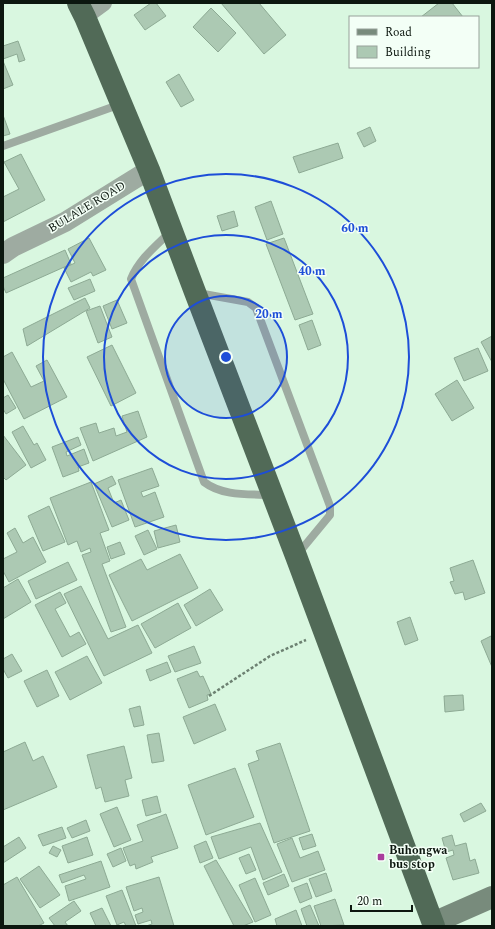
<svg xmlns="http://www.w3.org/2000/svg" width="495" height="929" font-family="Spectral,serif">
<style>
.building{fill:#acc9b3;stroke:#8daa94}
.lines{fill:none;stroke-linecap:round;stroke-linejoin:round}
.path{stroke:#6c8071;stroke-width:2.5;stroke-dasharray:3 2;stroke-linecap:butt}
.service{stroke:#9eaba1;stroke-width:8}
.minor{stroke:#9eaba1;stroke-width:16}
.tertiary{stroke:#9eaba1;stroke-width:20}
.secondary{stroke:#788b7c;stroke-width:22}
.trunk{stroke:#516a57;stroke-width:22}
.ring{fill:none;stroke:#1d4ed8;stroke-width:2}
.poi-dot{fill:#a93d9d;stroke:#f3fff6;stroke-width:1.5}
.labels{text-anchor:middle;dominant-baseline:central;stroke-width:3;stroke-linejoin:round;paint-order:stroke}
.street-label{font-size:12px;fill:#0c170f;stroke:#f3fff6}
.poi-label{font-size:12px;font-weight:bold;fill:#0c170f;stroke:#f3fff6;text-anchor:start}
.centre{fill:#1d4ed8;stroke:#f3fff6;stroke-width:2}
.ring-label{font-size:12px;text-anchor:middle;font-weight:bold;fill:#1d4ed8;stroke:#f3fff6;stroke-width:3;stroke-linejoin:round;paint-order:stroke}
</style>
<rect width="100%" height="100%" fill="#d9f7e0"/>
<g class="building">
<path d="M 151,3 L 156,3 L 166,16 L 145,30 L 134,15 Z"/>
<path d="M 221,3 L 259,3 L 286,35 L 264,54 Z"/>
<path d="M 439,3 L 452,3 L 463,17 L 421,17 Z"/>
<path d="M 211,8 L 236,33 L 218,52 L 193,27 Z"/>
<path d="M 18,41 L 25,60 L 19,62 L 17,54 L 3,59 L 3,46 Z"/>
<path d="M 3,61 L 13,85 L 3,89 Z"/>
<path d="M 179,74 L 194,100 L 181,107 L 166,82 Z"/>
<path d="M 3,115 L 10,134 L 3,136 Z"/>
<path d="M 370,127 L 376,141 L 364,147 L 357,133 Z"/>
<path d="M 338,143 L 343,158 L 299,173 L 293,157 Z"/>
<path d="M 21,154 L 45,200 L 3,222 L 3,197 L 19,189 L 4,162 Z"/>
<path d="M 271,201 L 283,234 L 267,240 L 255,207 Z"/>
<path d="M 234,211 L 238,226 L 222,231 L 217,216 Z"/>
<path d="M 89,238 L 106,270 L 93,276 L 91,272 L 71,282 L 64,268 L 75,263 L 68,249 Z"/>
<path d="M 284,238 L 313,314 L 295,320 L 266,244 Z"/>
<path d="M 65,250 L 71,264 L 6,293 L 3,286 L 3,278 Z"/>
<path d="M 90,279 L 95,291 L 74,300 L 68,288 Z"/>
<path d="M 85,298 L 90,308 L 27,346 L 23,329 Z"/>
<path d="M 117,300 L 127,323 L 112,329 L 103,306 Z"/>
<path d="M 100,306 L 112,337 L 98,343 L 86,311 Z"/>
<path d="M 312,320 L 321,345 L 308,350 L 299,325 Z"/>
<path d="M 492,336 L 492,362 L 481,342 Z"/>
<path d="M 112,345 L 136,393 L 111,406 L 87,357 Z"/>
<path d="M 478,348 L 488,371 L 464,381 L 454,358 Z"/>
<path d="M 12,352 L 31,387 L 44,381 L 36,366 L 47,360 L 67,397 L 24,419 L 3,379 L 3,357 Z"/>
<path d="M 457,380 L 474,408 L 452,421 L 435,394 Z"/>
<path d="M 8,395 L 16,408 L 6,414 L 3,409 L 3,398 Z"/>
<path d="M 138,411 L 147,437 L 93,461 L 80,428 L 96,423 L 99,433 L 114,428 L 116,436 L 127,432 L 122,416 Z"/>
<path d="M 23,426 L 34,445 L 37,443 L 46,460 L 31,468 L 12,432 Z"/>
<path d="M 3,435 L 26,465 L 6,480 L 3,477 Z"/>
<path d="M 78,437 L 81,445 L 66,452 L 67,456 L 84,449 L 89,463 L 78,467 L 79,471 L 63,477 L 52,447 Z"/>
<path d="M 152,468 L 159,486 L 141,492 L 143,497 L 155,492 L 164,517 L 135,527 L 118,480 Z"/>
<path d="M 112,476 L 116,484 L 108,488 L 114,503 L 121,500 L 129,520 L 112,527 L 94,484 Z"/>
<path d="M 91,482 L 109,530 L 100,533 L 110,561 L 102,564 L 126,627 L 111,632 L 82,555 L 91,552 L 90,548 L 81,552 L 77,541 L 68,545 L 50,498 Z"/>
<path d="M 49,506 L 65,542 L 43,551 L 28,516 Z"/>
<path d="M 176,525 L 180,542 L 158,548 L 154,531 Z"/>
<path d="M 15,528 L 23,543 L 33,537 L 46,562 L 9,582 L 3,571 L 3,559 L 17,552 L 7,533 Z"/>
<path d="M 148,530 L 157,549 L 144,555 L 135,536 Z"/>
<path d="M 120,542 L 125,554 L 111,559 L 107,547 Z"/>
<path d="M 180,554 L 198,588 L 132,621 L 109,575 L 141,559 L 147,570 Z"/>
<path d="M 473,560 L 485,593 L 465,600 L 463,592 L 455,594 L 450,582 L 454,581 L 450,568 Z"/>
<path d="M 68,562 L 77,580 L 36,599 L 28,581 Z"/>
<path d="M 18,579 L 31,602 L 3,619 L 3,588 Z"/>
<path d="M 81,586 L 108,639 L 138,625 L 152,653 L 104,676 L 64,594 Z"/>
<path d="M 210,589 L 223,610 L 196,626 L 184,605 Z"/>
<path d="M 60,592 L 66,603 L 55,609 L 70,637 L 79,632 L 86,644 L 62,657 L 35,605 Z"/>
<path d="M 178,603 L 191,628 L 155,648 L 141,624 Z"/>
<path d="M 410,617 L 418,640 L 405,645 L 397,622 Z"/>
<path d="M 491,636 L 492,639 L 492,667 L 481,641 Z"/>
<path d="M 194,646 L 201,663 L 175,672 L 168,656 Z"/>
<path d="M 12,654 L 22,671 L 8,678 L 3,669 L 3,659 Z"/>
<path d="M 87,656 L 102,683 L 70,700 L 55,672 Z"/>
<path d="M 167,662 L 171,672 L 150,681 L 146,670 Z"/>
<path d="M 47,670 L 59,696 L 37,707 L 24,681 Z"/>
<path d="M 197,671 L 200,677 L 203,676 L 211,694 L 207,695 L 208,700 L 189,708 L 177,679 Z"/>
<path d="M 463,695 L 464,710 L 445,712 L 444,696 Z"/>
<path d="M 215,704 L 226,730 L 194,744 L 183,717 Z"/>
<path d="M 140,706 L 144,725 L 134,727 L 129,709 Z"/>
<path d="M 159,733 L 164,761 L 152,763 L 147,735 Z"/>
<path d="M 25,742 L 33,761 L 43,756 L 57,787 L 3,810 L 3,752 Z"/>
<path d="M 280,743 L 310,831 L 274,843 L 248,764 L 259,760 L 256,751 Z"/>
<path d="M 124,746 L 132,778 L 125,780 L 129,796 L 105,802 L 101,787 L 96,789 L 87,755 Z"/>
<path d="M 235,768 L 254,817 L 206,835 L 188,785 Z"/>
<path d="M 157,796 L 161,812 L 146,816 L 142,800 Z"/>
<path d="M 481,803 L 486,811 L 464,822 L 460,814 Z"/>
<path d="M 117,807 L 131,840 L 114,847 L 100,814 Z"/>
<path d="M 166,814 L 178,848 L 151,857 L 153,862 L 136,869 L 135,864 L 130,866 L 123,848 L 143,841 L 137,825 Z"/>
<path d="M 86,820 L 90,831 L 72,838 L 67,828 Z"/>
<path d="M 260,823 L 282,872 L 263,880 L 251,847 L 219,859 L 211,837 Z"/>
<path d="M 62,827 L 66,838 L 43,846 L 38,835 Z"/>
<path d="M 312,834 L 316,846 L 303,850 L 299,838 Z"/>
<path d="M 452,835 L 455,846 L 466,843 L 470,861 L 475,859 L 479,873 L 453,880 L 446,858 L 454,855 L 453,850 L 446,852 L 442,838 Z"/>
<path d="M 19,837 L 26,848 L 3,863 L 3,847 Z"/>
<path d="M 87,837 L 93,855 L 68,863 L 62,846 Z"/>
<path d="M 292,838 L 300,858 L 318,851 L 325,870 L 292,882 L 277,844 Z"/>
<path d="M 206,841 L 213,858 L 200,863 L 194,846 Z"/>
<path d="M 53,846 L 61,850 L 57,857 L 49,853 Z"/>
<path d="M 121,848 L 126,861 L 113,867 L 107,854 Z"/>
<path d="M 249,854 L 256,870 L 246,874 L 239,858 Z"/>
<path d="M 216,860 L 253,922 L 243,926 L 234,926 L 204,866 Z"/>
<path d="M 101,861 L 110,887 L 69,901 L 65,886 L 86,879 L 84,875 L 62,883 L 59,875 Z"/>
<path d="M 39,866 L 60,895 L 40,908 L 20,879 Z"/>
<path d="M 326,873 L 332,891 L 316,897 L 309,879 Z"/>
<path d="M 284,874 L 289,886 L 268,895 L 263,883 Z"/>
<path d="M 17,877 L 44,923 L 38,926 L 3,926 L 3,885 Z"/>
<path d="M 159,877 L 174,926 L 146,926 L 152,924 L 151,920 L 138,924 L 135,915 L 143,912 L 142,908 L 134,911 L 126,887 Z"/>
<path d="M 255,878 L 271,915 L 255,922 L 239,885 Z"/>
<path d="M 307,883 L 312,898 L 300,903 L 294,888 Z"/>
<path d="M 122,890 L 136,926 L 126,926 L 124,922 L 117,925 L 106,896 Z"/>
<path d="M 335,899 L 344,925 L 321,926 L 314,906 Z"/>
<path d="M 74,901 L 81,911 L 65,922 L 68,926 L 55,926 L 49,918 Z"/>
<path d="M 310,905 L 319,926 L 307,926 L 301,909 Z"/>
<path d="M 102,908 L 111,926 L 96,926 L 90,913 Z"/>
<path d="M 296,910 L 302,926 L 277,926 L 275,919 Z"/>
</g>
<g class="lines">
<path class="path" d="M 209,696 L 270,656 L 306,640"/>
<g class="service">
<path d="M 3,146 L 121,104"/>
<path d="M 171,231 C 157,245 139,259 131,279 L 204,482 C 222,496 248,494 270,495"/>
<path d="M 198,293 L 248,302 L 256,308 L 330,506 L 330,515 L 297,555"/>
</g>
<path class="minor" d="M 85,17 L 104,3"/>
<path class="tertiary" d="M 3,254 L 13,247 L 65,222 L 149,170"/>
<path class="secondary" d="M 433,923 L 492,897"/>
<path class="trunk" d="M 78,3 L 85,17 L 149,170 L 195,292 L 296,556 L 434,926"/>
</g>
<circle cx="226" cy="357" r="61" fill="#1d4ed8" fill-opacity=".12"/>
<g class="ring">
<circle cx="226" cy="357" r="61"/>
<circle cx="226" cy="357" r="122"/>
<circle cx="226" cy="357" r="183"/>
</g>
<rect class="poi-dot" x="377" y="853" width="8" height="8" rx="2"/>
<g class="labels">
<g class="street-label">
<text transform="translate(87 207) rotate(-31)">BULALE ROAD</text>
</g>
<g class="poi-label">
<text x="389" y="850">Buhongwa<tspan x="389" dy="14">bus stop</tspan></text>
</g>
</g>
<circle cx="226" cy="357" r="6" class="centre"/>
<g class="ring-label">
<text x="355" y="232">60 m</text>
<text x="312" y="275">40 m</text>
<text x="269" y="318">20 m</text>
</g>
<rect width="495" height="929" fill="none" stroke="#0c170f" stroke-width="8"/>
<rect x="349" y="16" width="130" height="52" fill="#f3fff6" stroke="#97a29a"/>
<rect x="357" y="29" width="20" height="6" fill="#788b7c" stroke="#97a29a"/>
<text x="385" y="36" font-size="12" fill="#0c170f">Road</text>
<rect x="357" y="46" width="20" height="12" fill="#acc9b3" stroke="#97a29a"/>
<text x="385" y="56" font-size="12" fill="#0c170f">Building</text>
<path d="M351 905v6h61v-6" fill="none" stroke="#0c170f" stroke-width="2"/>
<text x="357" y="905" font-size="12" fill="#0c170f" stroke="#f3fff6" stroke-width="3" paint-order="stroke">20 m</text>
</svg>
